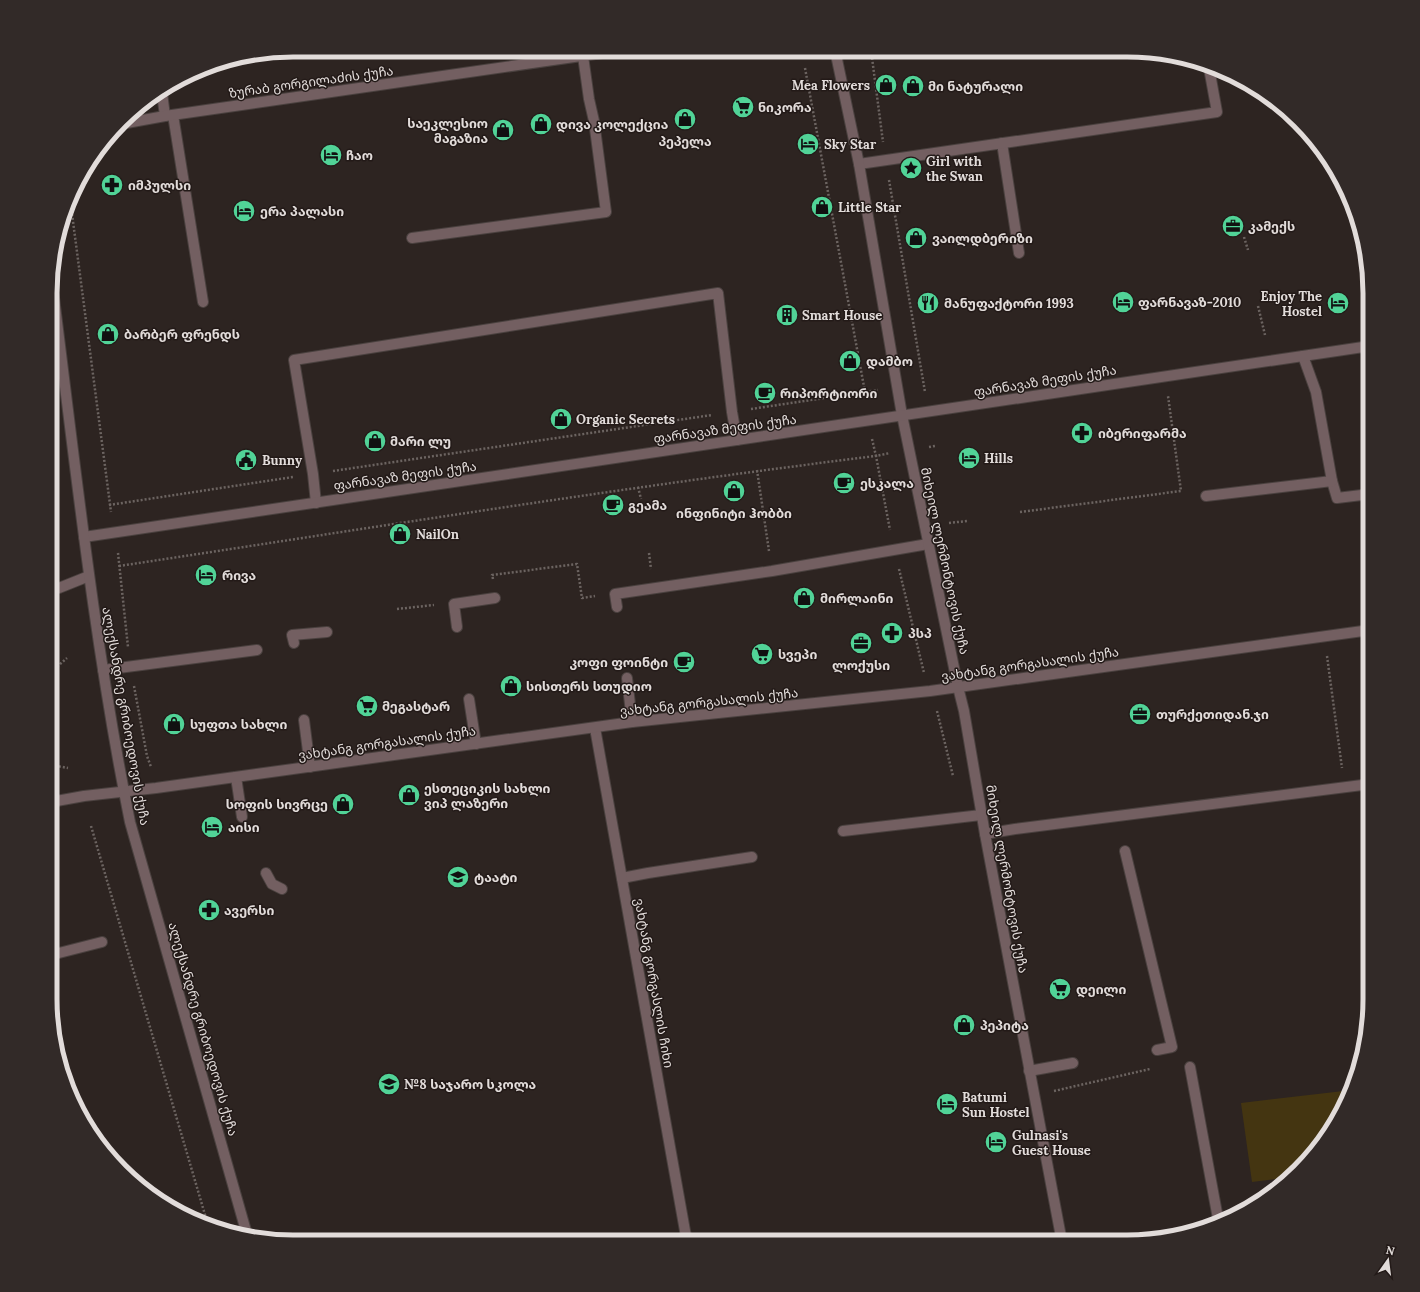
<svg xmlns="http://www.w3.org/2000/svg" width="1420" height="1292" font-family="Lora,'Noto Sans Georgian',serif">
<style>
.green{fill:#443511}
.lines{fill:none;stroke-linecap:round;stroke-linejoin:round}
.service-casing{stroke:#4a413f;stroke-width:12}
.minor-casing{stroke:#4a413f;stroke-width:12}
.tertiary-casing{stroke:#4a413f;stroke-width:12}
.path{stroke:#6c6461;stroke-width:2.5;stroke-dasharray:2 2;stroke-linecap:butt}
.service{stroke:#735f61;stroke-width:10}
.minor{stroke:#735f61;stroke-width:10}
.tertiary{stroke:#735f61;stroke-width:10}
.labels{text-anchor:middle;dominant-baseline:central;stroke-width:3;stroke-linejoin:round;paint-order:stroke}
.street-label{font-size:13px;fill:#e2dcda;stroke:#231a18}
.poi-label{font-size:13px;font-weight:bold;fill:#e2dcda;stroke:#231a18;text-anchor:start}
.rim{fill:none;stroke:#e2dcda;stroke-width:5}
</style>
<rect width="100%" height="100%" fill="#2d2421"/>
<g class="green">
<path d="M 51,737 L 58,767 L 51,768 Z"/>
<path d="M 1352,1090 L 1329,1134 L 1291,1177 L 1252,1182 L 1241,1103 Z"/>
</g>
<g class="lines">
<g class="service-casing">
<g id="service">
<path d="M 162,93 L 165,116"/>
<path d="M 173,115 L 203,302"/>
<path d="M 1002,143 L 1019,253"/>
<path d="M 859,164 L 1217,112 L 1209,68"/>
<path d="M 412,238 L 606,212 L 594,121 L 589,99 L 583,56"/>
<path d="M 1332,481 L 1337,498 L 1370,494"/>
<path d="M 1206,496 L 1332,481 L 1316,392 L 1303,356"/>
<path d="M 316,503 L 313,474 L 294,360 L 718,293 L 732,412 L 737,440"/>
<path d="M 51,590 L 59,588 L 89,576"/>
<path d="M 617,607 L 615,594 L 772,571 L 928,544"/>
<path d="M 457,627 L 454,604 L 495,598"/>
<path d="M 294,643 L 292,635 L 327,632"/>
<path d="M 103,670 L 257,650"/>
<path d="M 627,678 L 632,722"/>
<path d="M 469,699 L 476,744"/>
<path d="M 304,720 L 310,767"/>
<path d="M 236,777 L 242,817"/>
<path d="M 843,831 L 981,815"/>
<path d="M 985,834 L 1015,829 L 1370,784"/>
<path d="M 1125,851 L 1172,1047 L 1157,1050"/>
<path d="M 266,873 L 272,884 L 282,889"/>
<path d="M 622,878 L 648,873 L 752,857"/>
<path d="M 51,955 L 102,942"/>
<path d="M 1190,1067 L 1219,1224"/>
<path d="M 1029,1071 L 1073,1063"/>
</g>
</g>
<g class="minor-casing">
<g id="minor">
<path d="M 835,50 L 859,164 L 902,415 L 958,687 L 964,711 L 985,834 L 1062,1242"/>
<path d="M 84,537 L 1370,346"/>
<path d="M 595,728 L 687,1242"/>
<path d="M 51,802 L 84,796 L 156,788 L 632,722 L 930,691 L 1370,630"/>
</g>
</g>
<g class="tertiary-casing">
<g id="tertiary">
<path d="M 121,124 L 165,116 L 623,50"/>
<path d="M 52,282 C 75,462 94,644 130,822 L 248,1238"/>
</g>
</g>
<g class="path">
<path d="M 871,50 L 883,142"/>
<path d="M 805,68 L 865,392"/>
<path d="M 889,180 L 925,392"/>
<path d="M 71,206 L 111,512"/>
<path d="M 1244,237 L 1248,250"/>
<path d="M 1258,306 L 1265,335"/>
<path d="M 751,409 L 878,390"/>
<path d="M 872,439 L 876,456 L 890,453"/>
<path d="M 929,447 L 935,446"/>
<path d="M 757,470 L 769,551"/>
<path d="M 333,471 L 712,415"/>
<path d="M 638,487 L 641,499"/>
<path d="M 109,505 L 293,477"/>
<path d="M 1020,512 L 1181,491 L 1168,396"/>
<path d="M 949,523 L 967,521"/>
<path d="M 118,553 L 128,647"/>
<path d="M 649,553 L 651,569"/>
<path d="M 119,566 C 371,528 623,487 876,456 L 890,530"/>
<path d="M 899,569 L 924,673"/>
<path d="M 493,579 L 492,575 L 577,564 L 582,598 L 595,596"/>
<path d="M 397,609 L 434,605"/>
<path d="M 1327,656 L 1342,768"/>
<path d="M 51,672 L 67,658"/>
<path d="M 134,686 L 147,756 L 151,767"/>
<path d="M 937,711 L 953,776"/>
<path d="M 51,765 L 68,768"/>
<path d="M 91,826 L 208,1225"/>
<path d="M 1054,1091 L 1150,1069"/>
</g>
<use href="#service" class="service"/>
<use href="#minor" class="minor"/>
<use href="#tertiary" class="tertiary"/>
</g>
<defs>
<g id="shop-disc" transform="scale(1.15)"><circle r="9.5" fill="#51d397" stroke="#231a18"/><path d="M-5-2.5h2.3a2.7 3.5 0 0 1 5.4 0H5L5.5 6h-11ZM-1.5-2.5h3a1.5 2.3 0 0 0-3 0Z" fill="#111"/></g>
<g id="supermarket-disc" transform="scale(1.15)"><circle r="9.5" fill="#51d397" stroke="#231a18"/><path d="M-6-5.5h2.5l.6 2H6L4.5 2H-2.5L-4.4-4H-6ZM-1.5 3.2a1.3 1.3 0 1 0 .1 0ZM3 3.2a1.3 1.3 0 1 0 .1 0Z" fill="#111"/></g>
<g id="hotel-disc" transform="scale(1.15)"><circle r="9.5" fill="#51d397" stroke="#231a18"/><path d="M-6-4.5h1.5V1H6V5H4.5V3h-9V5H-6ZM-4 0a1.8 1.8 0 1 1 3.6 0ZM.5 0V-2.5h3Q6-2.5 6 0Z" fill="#111"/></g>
<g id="sight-disc" transform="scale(1.15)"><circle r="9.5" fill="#51d397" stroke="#231a18"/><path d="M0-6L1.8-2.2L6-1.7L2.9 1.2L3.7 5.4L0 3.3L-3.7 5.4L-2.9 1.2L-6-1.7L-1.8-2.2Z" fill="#111"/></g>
<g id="pharmacy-disc" transform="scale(1.15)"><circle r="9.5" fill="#51d397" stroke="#231a18"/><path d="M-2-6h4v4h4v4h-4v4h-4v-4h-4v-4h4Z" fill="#111"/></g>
<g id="office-disc" transform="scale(1.15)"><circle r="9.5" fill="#51d397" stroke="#231a18"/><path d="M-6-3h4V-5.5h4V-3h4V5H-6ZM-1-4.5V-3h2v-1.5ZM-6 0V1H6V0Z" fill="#111"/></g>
<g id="restaurant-disc" transform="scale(1.15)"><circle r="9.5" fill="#51d397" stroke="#231a18"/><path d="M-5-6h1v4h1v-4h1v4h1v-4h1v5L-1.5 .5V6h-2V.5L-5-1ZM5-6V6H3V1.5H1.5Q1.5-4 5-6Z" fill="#111"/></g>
<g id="building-disc" transform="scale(1.15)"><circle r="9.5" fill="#51d397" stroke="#231a18"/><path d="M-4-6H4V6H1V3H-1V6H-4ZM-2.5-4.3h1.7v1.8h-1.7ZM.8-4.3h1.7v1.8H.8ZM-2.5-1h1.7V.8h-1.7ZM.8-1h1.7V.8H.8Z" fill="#111"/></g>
<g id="cafe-disc" transform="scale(1.15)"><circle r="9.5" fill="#51d397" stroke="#231a18"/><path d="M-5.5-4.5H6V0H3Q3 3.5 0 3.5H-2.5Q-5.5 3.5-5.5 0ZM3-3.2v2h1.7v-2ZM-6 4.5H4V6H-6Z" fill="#111"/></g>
<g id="civic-disc" transform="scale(1.15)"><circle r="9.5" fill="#51d397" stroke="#231a18"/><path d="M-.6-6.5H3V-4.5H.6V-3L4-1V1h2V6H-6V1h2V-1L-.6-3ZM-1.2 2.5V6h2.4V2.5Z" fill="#111"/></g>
<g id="school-disc" transform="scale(1.15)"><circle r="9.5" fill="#51d397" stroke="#231a18"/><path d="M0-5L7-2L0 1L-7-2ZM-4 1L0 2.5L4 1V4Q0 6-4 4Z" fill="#111"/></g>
</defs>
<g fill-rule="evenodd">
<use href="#shop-disc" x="886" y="85"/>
<use href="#shop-disc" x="913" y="86"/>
<use href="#supermarket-disc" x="743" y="107"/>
<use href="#shop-disc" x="685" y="119"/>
<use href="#shop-disc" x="541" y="124"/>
<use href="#shop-disc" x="503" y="130"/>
<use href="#hotel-disc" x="808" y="144"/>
<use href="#hotel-disc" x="331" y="155"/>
<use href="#sight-disc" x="911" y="168"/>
<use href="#pharmacy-disc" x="112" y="185"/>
<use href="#shop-disc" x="822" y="207"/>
<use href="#hotel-disc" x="244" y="211"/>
<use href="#office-disc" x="1233" y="226"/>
<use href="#shop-disc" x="916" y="238"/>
<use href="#hotel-disc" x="1123" y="302"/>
<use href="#restaurant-disc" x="928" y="303"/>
<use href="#hotel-disc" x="1338" y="303"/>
<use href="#building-disc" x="787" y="315"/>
<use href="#shop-disc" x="108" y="334"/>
<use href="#shop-disc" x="850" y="361"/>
<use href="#cafe-disc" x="765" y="393"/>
<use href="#shop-disc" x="561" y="419"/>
<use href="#pharmacy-disc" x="1082" y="433"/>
<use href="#shop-disc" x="375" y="441"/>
<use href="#hotel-disc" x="969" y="458"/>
<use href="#civic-disc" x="246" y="460"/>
<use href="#cafe-disc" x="844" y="483"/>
<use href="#shop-disc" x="734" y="491"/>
<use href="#cafe-disc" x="613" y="505"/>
<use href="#shop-disc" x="400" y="534"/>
<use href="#hotel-disc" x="206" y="575"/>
<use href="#shop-disc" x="804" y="598"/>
<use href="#pharmacy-disc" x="892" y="633"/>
<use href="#office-disc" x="861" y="643"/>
<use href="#supermarket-disc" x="762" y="654"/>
<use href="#cafe-disc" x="684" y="662"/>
<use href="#shop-disc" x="511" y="686"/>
<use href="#supermarket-disc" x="367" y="706"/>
<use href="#office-disc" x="1140" y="714"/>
<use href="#shop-disc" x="174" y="724"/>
<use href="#shop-disc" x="409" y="795"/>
<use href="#shop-disc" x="343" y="804"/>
<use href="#hotel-disc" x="212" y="827"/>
<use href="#school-disc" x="458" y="877"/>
<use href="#pharmacy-disc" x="209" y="910"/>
<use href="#supermarket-disc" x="1060" y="989"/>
<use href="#shop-disc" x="964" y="1025"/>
<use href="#school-disc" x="389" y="1084"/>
<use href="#hotel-disc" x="947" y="1104"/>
<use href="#hotel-disc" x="996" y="1142"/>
</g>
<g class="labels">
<g class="street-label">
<text transform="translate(311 82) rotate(-8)">ზურაბ გორგილაძის ქუჩა</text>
<text transform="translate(1045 381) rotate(-9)">ფარნავაზ მეფის ქუჩა</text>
<text transform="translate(725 429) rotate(-8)">ფარნავაზ მეფის ქუჩა</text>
<text transform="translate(405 476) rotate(-8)">ფარნავაზ მეფის ქუჩა</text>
<text transform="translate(945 561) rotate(78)">მიხეილ ლერმონტოვის ქუჩა</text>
<text transform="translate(1030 664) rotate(-8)">ვახტანგ გორგასალის ქუჩა</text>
<text transform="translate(709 702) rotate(-6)">ვახტანგ გორგასალის ქუჩა</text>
<text transform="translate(126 716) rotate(80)">ალექსანდრე გრიბოედოვის ქუჩა</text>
<text transform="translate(387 743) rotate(-8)">ვახტანგ გორგასალის ქუჩა</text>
<text transform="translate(1007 879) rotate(80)">მიხეილ ლერმონტოვის ქუჩა</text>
<text transform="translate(654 983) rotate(80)">ვახტანგ გორგასლის ჩიხი</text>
<text transform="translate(203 1029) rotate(74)">ალექსანდრე გრიბოედოვის ქუჩა</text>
</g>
<g class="poi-label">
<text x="870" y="85" text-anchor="end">Mea Flowers</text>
<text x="928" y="86">მი ნატურალი</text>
<text x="758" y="107">ნიკორა</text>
<text x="488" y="123" text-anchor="end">საეკლესიო<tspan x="488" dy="15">მაგაზია</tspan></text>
<text x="556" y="124">დივა კოლექცია</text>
<text x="685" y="141" text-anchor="middle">პეპელა</text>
<text x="824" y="144">Sky Star</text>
<text x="346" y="155">ჩაო</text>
<text x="926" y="161">Girl with<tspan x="926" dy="15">the Swan</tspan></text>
<text x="128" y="185">იმპულსი</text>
<text x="838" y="207">Little Star</text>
<text x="260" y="211">ერა პალასი</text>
<text x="1248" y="226">კამექს</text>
<text x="932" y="238">ვაილდბერიზი</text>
<text x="1322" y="296" text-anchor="end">Enjoy The<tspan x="1322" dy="15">Hostel</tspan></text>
<text x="1138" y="302">ფარნავაზ-2010</text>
<text x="944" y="303">მანუფაქტორი 1993</text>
<text x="802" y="315">Smart House</text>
<text x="124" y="334">ბარბერ ფრენდს</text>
<text x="866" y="361">დამბო</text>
<text x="780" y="393">რიპორტიორი</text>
<text x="576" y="419">Organic Secrets</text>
<text x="1098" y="433">იბერიფარმა</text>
<text x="390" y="441">მარი ლუ</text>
<text x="984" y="458">Hills</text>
<text x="262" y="460">Bunny</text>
<text x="860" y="483">ესკალა</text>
<text x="628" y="505">გეამა</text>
<text x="734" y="513" text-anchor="middle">ინფინიტი ჰობბი</text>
<text x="416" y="534">NailOn</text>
<text x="222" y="575">რივა</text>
<text x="820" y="598">მირლაინი</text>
<text x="908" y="633">პსპ</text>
<text x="778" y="654">სვეპი</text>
<text x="668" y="662" text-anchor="end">კოფი ფოინტი</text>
<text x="861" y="665" text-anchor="middle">ლოქუსი</text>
<text x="526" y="686">სისთერს სთუდიო</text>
<text x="382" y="706">მეგასტარ</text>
<text x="1156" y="714">თურქეთიდან.ჯი</text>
<text x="190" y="724">სუფთა სახლი</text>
<text x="424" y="788">ესთეციკის სახლი<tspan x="424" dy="15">ვიპ ლაზერი</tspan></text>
<text x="328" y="804" text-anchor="end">სოფის სივრცე</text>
<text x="228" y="827">აისი</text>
<text x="474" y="877">ტაატი</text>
<text x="224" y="910">ავერსი</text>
<text x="1076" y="989">დეილი</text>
<text x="980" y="1025">პეპიტა</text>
<text x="404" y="1084">№8 საჯარო სკოლა</text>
<text x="962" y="1097">Batumi<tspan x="962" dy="15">Sun Hostel</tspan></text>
<text x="1012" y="1135">Gulnasi's<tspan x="1012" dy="15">Guest House</tspan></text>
</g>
</g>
<path d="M0 0H1420V1292H0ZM293 57H1127A236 236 0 0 1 1363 293V999A236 236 0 0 1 1127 1235H293A236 236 0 0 1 57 999V293A236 236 0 0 1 293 57Z" fill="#322a28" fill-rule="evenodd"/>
<path class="rim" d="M293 57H1127A236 236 0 0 1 1363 293V999A236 236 0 0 1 1127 1235H293A236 236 0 0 1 57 999V293A236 236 0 0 1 293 57Z"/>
<g transform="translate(1388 1260) rotate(14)" stroke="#231a18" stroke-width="3" paint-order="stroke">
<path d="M0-3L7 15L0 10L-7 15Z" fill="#e2dcda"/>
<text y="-6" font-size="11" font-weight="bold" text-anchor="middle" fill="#e2dcda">N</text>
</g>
</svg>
